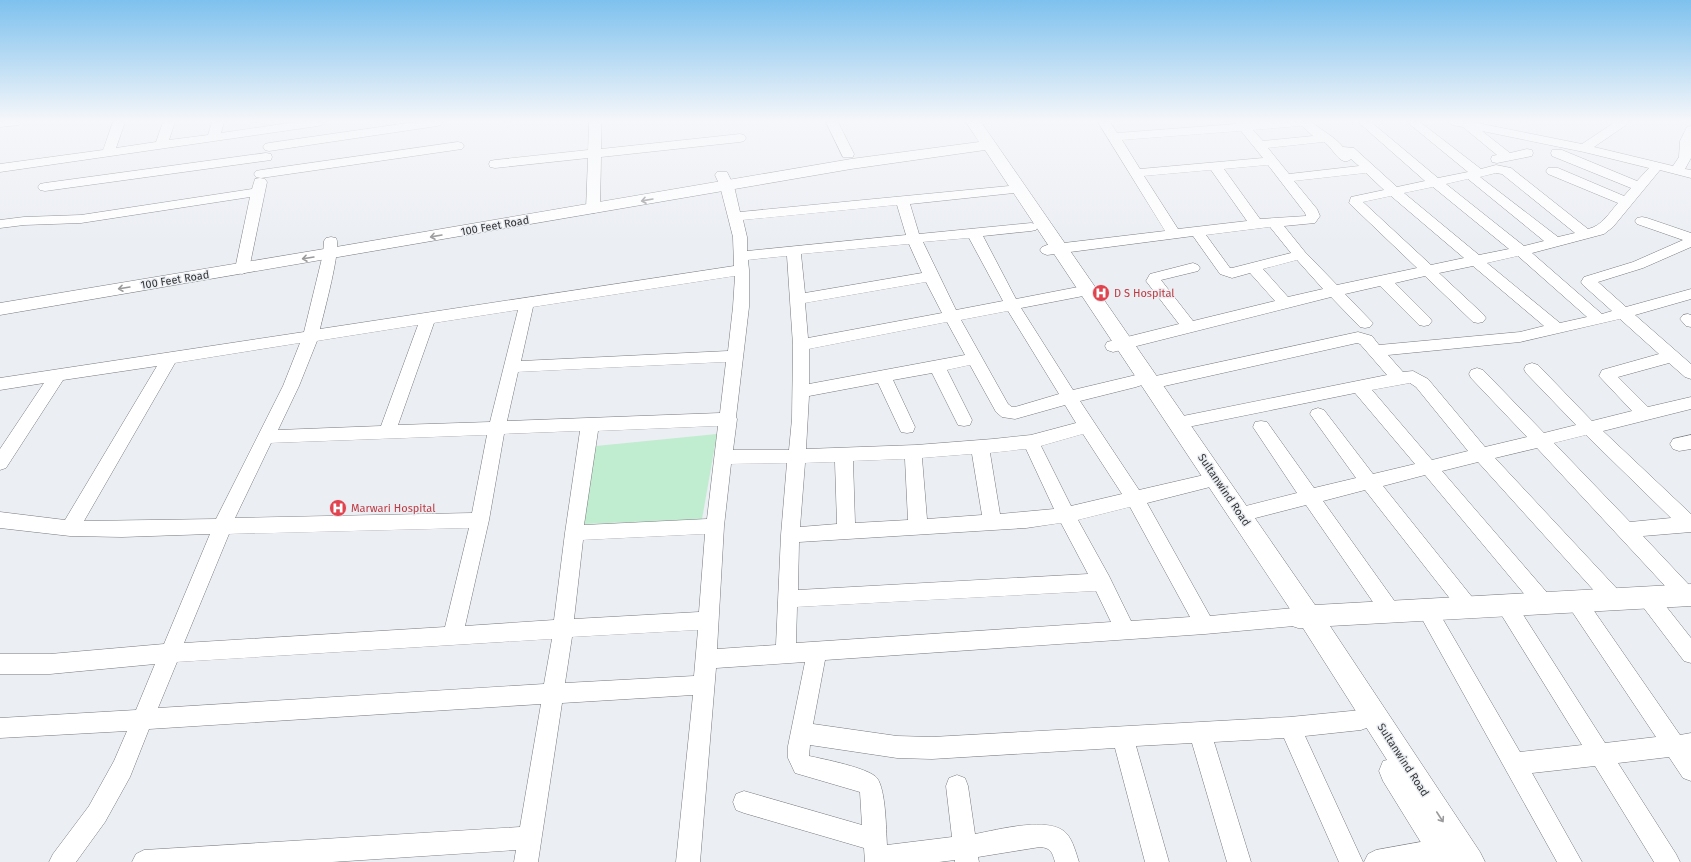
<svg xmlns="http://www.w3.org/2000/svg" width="1691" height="862" font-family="'Fira Sans',sans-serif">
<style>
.green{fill:#c0eccf}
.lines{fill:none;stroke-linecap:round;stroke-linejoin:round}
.minor-casing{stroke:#777a7e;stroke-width:1}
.major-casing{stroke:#777a7e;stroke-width:1}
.minor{fill:#fff;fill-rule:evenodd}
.major{fill:#fff;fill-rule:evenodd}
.oneway{stroke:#9a9a9c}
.labels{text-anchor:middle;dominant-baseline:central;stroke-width:3;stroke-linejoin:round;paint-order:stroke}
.street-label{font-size:11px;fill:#353638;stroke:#ebeef3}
.health-label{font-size:11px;fill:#be3a42;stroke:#ebeef3;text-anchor:start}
</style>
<rect width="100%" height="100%" fill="#ebeef3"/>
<path class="green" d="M 717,434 L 702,519 L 583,524 L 596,446 Z"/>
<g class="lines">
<g class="minor-casing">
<g id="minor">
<path d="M 0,122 L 21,122 L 19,125 L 0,127 Z"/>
<path d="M 113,122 L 125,122 L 116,148 L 156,142 L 163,122 L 175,122 L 169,140 L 208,135 L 212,122 L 224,122 L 221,133 L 296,122 L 324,122 L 322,125 L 318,126 L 0,172 L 0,164 L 103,150 Z"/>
<path d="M 415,122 L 443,122 L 441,125 L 437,126 L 269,151 L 265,150 L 263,147 L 265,144 L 269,143 Z"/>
<path d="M 589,122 L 601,122 L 601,149 L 740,134 L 744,135 L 746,138 L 744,141 L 740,142 L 601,157 L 600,209 L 598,212 L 593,213 L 588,212 L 586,209 L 588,158 L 495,168 L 490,167 L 489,164 L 490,161 L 495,160 L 588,150 Z"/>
<path d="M 826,122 L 838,122 L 854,154 L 853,157 L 843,157 Z"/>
<path d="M 1098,122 L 1110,122 L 1117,133 L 1236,124 L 1235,122 L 1312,122 C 1322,131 1334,136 1343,147 L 1354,148 L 1397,187 L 1425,181 L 1358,122 L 1371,122 L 1438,178 L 1468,172 L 1407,122 L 1420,122 L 1481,169 L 1496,165 L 1511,168 L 1588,229 C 1602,226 1609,213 1618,203 L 1548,174 L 1546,171 L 1548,168 L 1558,168 L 1624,196 L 1631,188 L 1552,156 L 1551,153 L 1552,150 L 1562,150 L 1637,181 L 1649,168 L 1584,152 L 1482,131 L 1510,153 L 1527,149 L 1532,150 L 1533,153 L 1532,156 L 1497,163 L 1492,162 L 1491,159 L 1492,156 L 1497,155 L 1463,127 L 1452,125 L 1450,122 L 1472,122 L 1582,144 L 1615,122 L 1628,122 L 1626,125 L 1594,147 L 1673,166 L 1679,157 L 1680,141 L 1687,127 L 1691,126 L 1691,158 L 1685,169 L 1691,170 L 1691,178 L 1660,170 L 1613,227 L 1604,234 L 1532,253 L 1602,314 L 1612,311 L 1583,285 L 1581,282 L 1584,277 L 1633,262 L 1683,240 L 1637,224 L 1635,221 L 1637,218 L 1642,217 L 1647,218 L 1691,233 L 1691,247 L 1643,268 L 1598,282 L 1626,307 L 1691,289 L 1691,299 L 1635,315 L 1691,364 L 1691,379 L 1685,377 L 1669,363 L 1618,377 L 1648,407 L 1691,397 L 1691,409 L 1603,431 L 1691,514 L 1691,532 L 1643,536 L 1691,587 L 1691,602 L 1686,604 L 1679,601 L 1537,448 L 1495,458 L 1621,593 L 1624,599 L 1621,605 L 1614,608 L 1607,605 L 1478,462 L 1442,471 L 1550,596 L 1553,602 L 1550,608 L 1543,611 L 1536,608 L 1425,475 L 1383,486 L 1476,602 L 1479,608 L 1476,614 L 1469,617 L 1462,614 L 1365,490 L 1323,501 L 1398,606 L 1401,612 L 1398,618 L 1391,621 L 1384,618 L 1306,505 L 1240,522 L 1234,519 L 1231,514 L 1234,509 L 1297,493 L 1253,427 L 1255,422 L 1261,421 L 1267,422 L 1314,488 L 1356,478 L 1310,414 L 1312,410 L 1318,408 L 1324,410 L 1373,474 L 1415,464 L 1355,393 L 1178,429 L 1172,428 L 1170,423 L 1172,418 L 1178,417 L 1387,375 L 1360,344 L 1357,343 L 1151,389 L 1145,387 L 1143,383 L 1142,385 L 1136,387 L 1080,401 L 1139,490 L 1204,475 L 1210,477 L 1213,482 L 1210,487 L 1147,503 L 1210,616 L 1294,608 L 1301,611 L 1304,617 L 1301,623 L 1294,626 L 1205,634 L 825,660 L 813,724 L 897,736 L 932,737 L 1290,717 L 1361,710 L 1369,713 L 1372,720 L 1369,727 L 1361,730 L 1305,736 L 1363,862 L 1339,862 L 1284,738 L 1214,742 L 1251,862 L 1227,862 L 1192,743 L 1136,746 L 1169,862 L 1145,862 L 1115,748 L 932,759 L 897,758 L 810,745 L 809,756 C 823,759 869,768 877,778 C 886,790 886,829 887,845 L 952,837 L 946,786 L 949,778 L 957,775 L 965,778 L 968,786 L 975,834 C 997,830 1051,815 1067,834 C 1073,841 1076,853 1079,862 L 1055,862 C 1052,852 1051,848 1040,847 L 978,857 L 979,862 L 955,862 L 955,860 L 939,862 L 865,862 L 864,848 L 744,813 L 736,810 L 733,802 L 736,794 L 744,791 L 862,825 L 860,792 L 795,773 L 788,758 L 788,746 L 805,662 L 716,668 L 700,862 L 676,862 L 693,695 L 562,703 L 538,862 L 514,862 L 516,850 L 332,862 L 132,862 L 136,854 L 144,850 L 520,827 L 541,704 L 149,729 L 130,777 L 105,822 L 76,862 L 49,862 L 53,854 L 89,806 L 114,761 L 127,731 L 0,738 L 0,718 L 136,710 L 155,664 L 50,674 L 0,674 L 0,654 L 50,654 L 164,644 L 210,534 L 122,537 L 70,536 L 0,528 L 0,512 L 65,520 L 157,366 L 63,380 L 6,468 L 0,470 L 0,449 L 44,383 L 0,390 L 0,378 L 304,332 L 323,254 L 324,241 L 326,238 L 331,237 L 336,238 C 342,247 323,315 320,329 L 734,266 L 733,237 L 720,186 L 715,175 L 717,172 L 727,172 L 734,186 L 740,212 L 1009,186 L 1014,187 L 1016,190 L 1014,193 L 910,204 L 919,234 L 1031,223 L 1036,224 L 1038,227 L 1036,230 L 1031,231 L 983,236 L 1016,299 L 1078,287 L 1083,288 L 1085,292 L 1083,296 L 1078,297 L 1021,308 L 1073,390 L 1136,375 L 1142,377 L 1144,381 L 1145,379 L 1151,377 L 1358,332 L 1372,336 L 1379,345 L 1520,332 L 1544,326 L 1473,266 L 1439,273 L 1483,314 L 1486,318 L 1483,322 L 1478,323 L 1473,322 L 1425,276 L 1395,283 L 1429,317 L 1432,321 L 1429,325 L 1424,326 L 1419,325 L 1380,286 L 1345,294 L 1373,323 L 1370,327 L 1365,328 L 1360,327 L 1331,297 L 1113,352 L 1107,350 L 1105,346 L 1107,342 L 1179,324 L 1146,281 L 1150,274 L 1193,263 L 1198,265 L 1200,268 L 1198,271 L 1161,280 L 1193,321 L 1275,301 L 1250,273 L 1232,278 L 1220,274 L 1193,236 L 1047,255 L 1042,253 L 1040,250 L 1042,247 L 1047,245 L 1165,231 ZM 1302,126 L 1313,136 L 1263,141 L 1253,130 ZM 1241,131 L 1263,158 L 1140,169 L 1122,140 ZM 1324,142 C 1333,147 1340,168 1351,159 L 1359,166 L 1289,174 L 1268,148 ZM 1268,165 L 1305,213 L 1306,216 L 1260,219 L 1224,169 ZM 1211,170 L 1247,221 L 1178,229 L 1144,176 ZM 1366,173 L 1384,190 L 1351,197 L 1349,203 L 1417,268 L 1337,285 L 1305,252 L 1284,226 L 1315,223 L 1320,216 L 1317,209 L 1294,181 ZM 1496,173 L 1502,174 L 1575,233 L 1558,237 L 1480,177 ZM 1468,179 L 1544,241 L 1524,246 L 1446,184 ZM 1433,187 L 1509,249 L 1479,255 L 1404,193 ZM 1391,196 L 1464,258 L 1431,265 L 1363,202 ZM 897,205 L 906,235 L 747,251 L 747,237 L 743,220 ZM 1270,227 L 1291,253 L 1232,268 L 1230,268 L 1206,235 ZM 969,238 L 1003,301 L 956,310 L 923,242 ZM 909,244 L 922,273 L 805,293 L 801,254 ZM 787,256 L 793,345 L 792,419 L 789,450 L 733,450 L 737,419 L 736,417 L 749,307 L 749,270 L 748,260 ZM 1518,256 L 1587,317 L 1560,323 L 1487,263 ZM 1297,260 L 1323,289 L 1288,297 L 1263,269 ZM 735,276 L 733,307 L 728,351 L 521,361 L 533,307 ZM 926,282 L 942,313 L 808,338 L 805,303 ZM 518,310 L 490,422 L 398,425 L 434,323 ZM 1008,311 L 1059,394 L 1015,407 L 1012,407 L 1008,404 L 961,320 ZM 1620,319 L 1659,354 L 1602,370 L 1599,376 L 1632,411 L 1592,421 L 1538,365 L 1532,363 L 1526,365 L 1524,369 L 1526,373 L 1576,425 L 1544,433 L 1483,370 L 1477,368 L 1471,370 L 1469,374 L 1471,378 L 1527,437 L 1485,447 L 1428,379 L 1413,371 L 1403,372 L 1388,355 L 1520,342 ZM 947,322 L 965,355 L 809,384 L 809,349 ZM 418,325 L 381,426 L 278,430 L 299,386 L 317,341 ZM 300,343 L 283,386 L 216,519 L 84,521 L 175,363 ZM 726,362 L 720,413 L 507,421 L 518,372 ZM 970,365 L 996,412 L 1002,417 L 1015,419 L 1065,405 L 1076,423 L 1031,435 L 993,439 L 916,445 L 806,449 L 809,396 L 878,383 L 901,432 L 907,433 L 913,432 L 915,427 L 893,380 L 932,373 L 958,425 L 964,426 L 970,425 L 972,420 L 947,370 ZM 1410,383 L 1416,387 L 1468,451 L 1432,460 L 1372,390 ZM 718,426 L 707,519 L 584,525 L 598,431 ZM 580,431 L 565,533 L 554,620 L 465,626 L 489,520 L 504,434 ZM 1083,434 L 1122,494 L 1071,506 L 1041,446 ZM 487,435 L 472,513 L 235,518 L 271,443 ZM 1586,435 L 1671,518 L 1630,522 L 1554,443 ZM 1026,449 L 1054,509 L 1000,514 L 990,453 ZM 972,454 L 982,515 L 927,519 L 922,458 ZM 905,459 L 908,520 L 855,523 L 853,461 ZM 835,462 L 837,524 L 800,527 L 805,463 ZM 787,463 L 781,535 L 776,645 L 717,649 L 724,526 L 731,464 ZM 1130,507 L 1190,617 L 1131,621 L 1109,576 L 1078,520 ZM 1061,523 L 1088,574 L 798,590 L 799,542 L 1026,528 ZM 469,528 L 445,627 L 184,643 L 229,534 ZM 705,534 L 699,612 L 574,619 L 583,540 ZM 1096,591 L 1111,622 L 796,643 L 797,607 ZM 698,630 L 694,676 L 565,683 L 572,637 ZM 552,639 L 544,684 L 158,708 L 177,662 Z"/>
<path d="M 458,142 L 462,143 L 464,146 L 462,149 L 261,178 L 256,177 L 254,174 L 256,171 L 261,170 Z"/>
<path d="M 266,153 L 271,154 L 272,157 L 271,160 L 45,191 L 40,190 L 38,187 L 40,184 L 45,183 Z"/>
<path d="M 260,178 L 265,179 L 267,182 L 249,269 L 247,272 L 242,274 L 237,272 L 235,269 L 250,197 L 81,223 L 24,225 L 0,228 L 0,220 L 24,217 L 81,215 L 252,189 L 255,179 Z"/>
<path d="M 1688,314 L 1691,315 L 1691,327 L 1686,326 L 1680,319 L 1683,315 Z"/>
<path d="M 1691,435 L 1691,449 L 1679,451 L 1673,449 L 1670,444 L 1673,439 Z"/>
<path d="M 1647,588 L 1654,591 L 1691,638 L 1691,663 L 1684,661 L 1640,603 L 1637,597 L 1640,591 Z"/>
<path d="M 1576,592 L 1583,595 L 1680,735 L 1691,733 L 1691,781 L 1683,778 L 1669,757 L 1618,763 L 1676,854 L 1680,862 L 1654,862 L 1595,766 L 1532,773 L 1582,862 L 1557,862 L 1417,610 L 1420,604 L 1427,601 L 1434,604 L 1520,752 L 1582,745 L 1499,611 L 1496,605 L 1499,599 L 1506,596 L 1513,599 L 1605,743 L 1656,737 L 1569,607 L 1566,601 L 1569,595 Z"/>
<path d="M 1443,838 L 1451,842 L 1455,850 L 1451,858 L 1443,862 L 1364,862 L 1368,854 L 1376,850 Z"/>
</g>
</g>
<g class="major-casing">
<path id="major" d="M 966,122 L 981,122 L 1315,605 L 1691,584 L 1691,606 L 1330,626 L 1480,852 L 1485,862 L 1433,862 L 1383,781 L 1379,771 L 1383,761 L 1387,760 L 1303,628 L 1298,628 L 1289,625 L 1286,617 L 1290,609 L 985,150 L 851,169 L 0,315 L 0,303 L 330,248 L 851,159 L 979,142 Z"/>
</g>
<use href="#minor" class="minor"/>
<use href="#major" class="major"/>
</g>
<defs><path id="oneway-shaft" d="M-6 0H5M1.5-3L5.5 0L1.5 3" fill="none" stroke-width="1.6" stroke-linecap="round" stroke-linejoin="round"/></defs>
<g class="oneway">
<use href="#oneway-shaft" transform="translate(647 200) rotate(170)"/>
<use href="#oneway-shaft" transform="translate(436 236) rotate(170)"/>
<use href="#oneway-shaft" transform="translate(308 258) rotate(171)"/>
<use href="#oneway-shaft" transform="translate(124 288) rotate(171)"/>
<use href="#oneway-shaft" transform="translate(1440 817) rotate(57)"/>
</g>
<linearGradient id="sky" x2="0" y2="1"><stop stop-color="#7ec1ee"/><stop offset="0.5" stop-color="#f6f7fa"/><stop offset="1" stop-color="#f6f7fa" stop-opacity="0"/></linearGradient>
<rect width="1691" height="242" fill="url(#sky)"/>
<defs>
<g id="hospital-disc" transform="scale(0.9)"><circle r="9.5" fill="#e0444e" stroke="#ebeef3"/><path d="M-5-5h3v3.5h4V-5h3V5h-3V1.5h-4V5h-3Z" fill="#fff"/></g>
</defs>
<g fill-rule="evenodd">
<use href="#hospital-disc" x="1101" y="293"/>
<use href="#hospital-disc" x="338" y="508"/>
</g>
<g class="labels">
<g class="street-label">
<text transform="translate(495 226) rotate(-10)">100 Feet Road</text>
<text transform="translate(175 280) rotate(-9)">100 Feet Road</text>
<text transform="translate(1224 490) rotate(56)">Sultanwind Road</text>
<text transform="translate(1403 760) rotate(57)">Sultanwind Road</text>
</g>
<g class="health-label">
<text x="1114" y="293">D S Hospital</text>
<text x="351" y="508">Marwari Hospital</text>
</g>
</g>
</svg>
